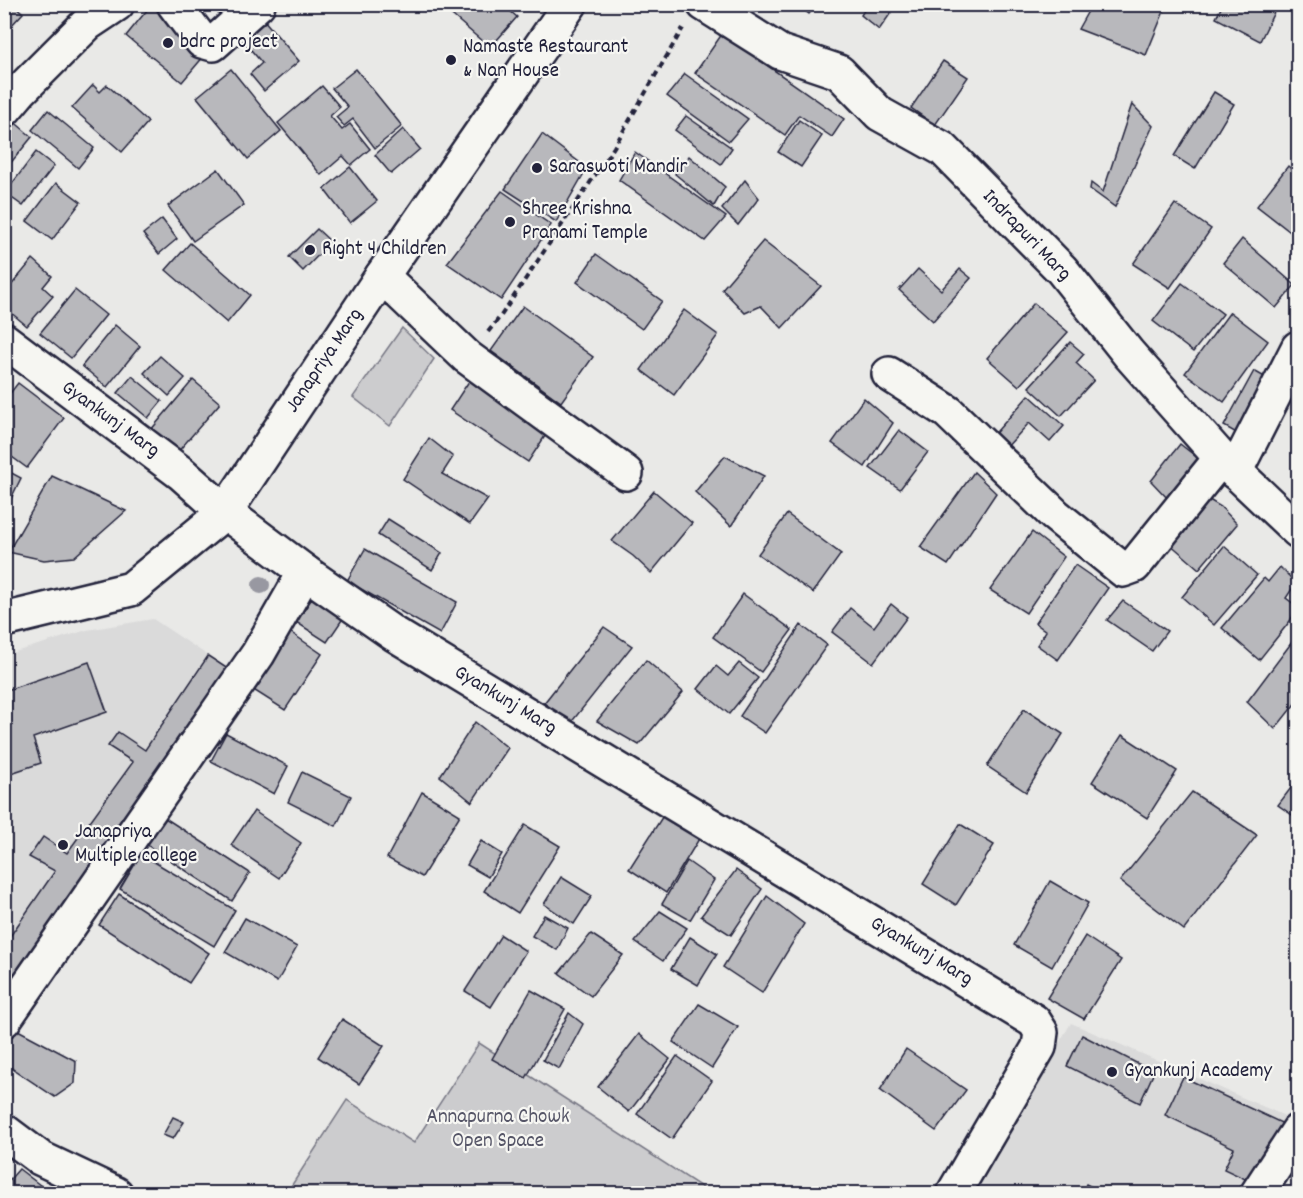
<svg xmlns="http://www.w3.org/2000/svg" width="1303" height="1198" font-family="Dekko,sans-serif">
<style>
.built{fill:#dadada}
.green{fill:#ccccce;stroke:#777784;stroke-width:1.5}
.building{fill:#b8b8bc;stroke:#22223b;stroke-width:1.5}
.lines{fill:none;stroke-linecap:round;stroke-linejoin:round}
.minor-casing{stroke:#22223b;stroke-width:38}
.major-casing{stroke:#22223b;stroke-width:38}
.path{stroke:#22223b;stroke-width:4;stroke-dasharray:6 4.5;stroke-linecap:butt}
.minor{stroke:#f6f6f2;stroke-width:33}
.major{stroke:#f6f6f2;stroke-width:33}
.tree{fill:#9898a1}
.poi-dot{fill:#22223b;stroke:#f6f6f2;stroke-width:2}
.labels{text-anchor:middle;dominant-baseline:central;stroke-width:4.5;stroke-linejoin:round;paint-order:stroke}
.poi-label{font-size:21px;fill:#22223b;stroke:#f6f6f2;text-anchor:start}
.street-label{font-size:21px;fill:#22223b;stroke:#f6f6f2}
.park-label{font-size:21px;fill:#555567;stroke:#f6f6f2}
</style>
<rect width="100%" height="100%" fill="#e9e9e7"/>
<filter id="ink" filterUnits="userSpaceOnUse"><feTurbulence type="fractalNoise" baseFrequency=".0167" numOctaves="2"/><feDisplacementMap in="SourceGraphic" scale="12" xChannelSelector="R" yChannelSelector="G"/><feConvolveMatrix kernelMatrix="1 2 1 2 8 2 1 2 1" color-interpolation-filters="sRGB"/></filter>
<g filter="url(#ink)">
<g class="built">
<path d="M 153,619 L 237,675 L 5,1016 L 5,655 L 87,630 Z"/>
<path d="M 1071,1023 L 1294,1120 L 1249,1193 L 969,1194 Z"/>
</g>
<g class="green">
<path d="M 402,328 L 434,359 L 390,426 L 353,397 Z"/>
<path d="M 479,1043 L 703,1188 L 700,1194 L 291,1194 L 288,1191 L 347,1100 L 414,1143 Z"/>
</g>
<g class="building">
<path d="M 4,4 L 13,4 L 23,13 L 10,27 L 4,23 Z"/>
<path d="M 152,4 L 156,4 L 210,49 L 182,82 L 126,36 Z"/>
<path d="M 451,4 L 502,4 L 517,17 L 490,48 L 446,10 Z"/>
<path d="M 796,4 L 817,4 L 809,14 Z"/>
<path d="M 868,4 L 890,4 L 895,7 L 879,30 L 861,15 Z"/>
<path d="M 1092,4 L 1167,4 L 1146,55 L 1078,29 Z"/>
<path d="M 1223,4 L 1278,4 L 1260,41 L 1216,18 Z"/>
<path d="M 263,19 L 299,61 L 264,91 L 250,74 L 262,63 L 241,38 Z"/>
<path d="M 722,34 L 844,119 L 832,137 L 799,115 L 785,135 L 695,73 Z"/>
<path d="M 943,61 L 968,77 L 935,125 L 911,108 Z"/>
<path d="M 231,69 L 281,131 L 248,159 L 197,97 Z"/>
<path d="M 356,69 L 402,126 L 375,148 L 353,119 L 344,126 L 336,117 L 348,107 L 332,88 Z"/>
<path d="M 685,74 L 748,119 L 729,141 L 667,96 Z"/>
<path d="M 93,85 L 100,92 L 107,85 L 148,122 L 122,152 L 72,108 Z"/>
<path d="M 322,86 L 340,107 L 330,116 L 342,130 L 350,124 L 370,149 L 351,165 L 343,156 L 321,175 L 278,123 Z"/>
<path d="M 1214,92 L 1234,104 L 1195,169 L 1174,156 Z"/>
<path d="M 1132,104 L 1153,126 L 1115,207 L 1090,189 L 1091,183 L 1103,192 Z"/>
<path d="M 48,110 L 94,148 L 78,168 L 32,130 Z"/>
<path d="M 686,116 L 732,148 L 721,164 L 675,130 Z"/>
<path d="M 11,119 L 32,137 L 4,171 L 4,127 Z"/>
<path d="M 799,120 L 822,136 L 801,167 L 778,152 Z"/>
<path d="M 403,129 L 420,149 L 391,174 L 375,155 Z"/>
<path d="M 542,134 L 587,168 L 556,222 L 505,189 Z"/>
<path d="M 36,152 L 54,166 L 23,206 L 5,193 Z"/>
<path d="M 635,152 L 726,217 L 705,241 L 619,180 Z"/>
<path d="M 689,156 L 725,187 L 714,206 L 675,174 Z"/>
<path d="M 1288,166 L 1298,175 L 1298,238 L 1257,206 Z"/>
<path d="M 350,167 L 377,201 L 350,223 L 324,189 Z"/>
<path d="M 218,169 L 244,205 L 193,241 L 168,206 Z"/>
<path d="M 745,180 L 759,198 L 738,225 L 722,209 Z"/>
<path d="M 56,183 L 81,202 L 52,240 L 27,221 Z"/>
<path d="M 502,191 L 551,225 L 501,300 L 447,263 Z"/>
<path d="M 1175,204 L 1211,229 L 1170,288 L 1133,264 Z"/>
<path d="M 162,219 L 177,239 L 159,254 L 143,234 Z"/>
<path d="M 317,229 L 331,242 L 303,271 L 289,257 Z"/>
<path d="M 1242,239 L 1295,285 L 1276,308 L 1223,263 Z"/>
<path d="M 763,241 L 821,286 L 782,328 L 761,306 L 745,313 L 722,289 Z"/>
<path d="M 190,243 L 250,295 L 227,323 L 166,270 Z"/>
<path d="M 596,254 L 662,301 L 642,329 L 577,282 Z"/>
<path d="M 33,259 L 52,276 L 43,287 L 53,296 L 27,326 L 4,307 L 4,294 Z"/>
<path d="M 918,269 L 941,290 L 960,269 L 971,278 L 933,321 L 899,290 Z"/>
<path d="M 1182,283 L 1223,314 L 1193,352 L 1153,321 Z"/>
<path d="M 75,290 L 106,315 L 71,358 L 40,333 Z"/>
<path d="M 1034,303 L 1068,332 L 1019,386 L 987,358 Z"/>
<path d="M 523,306 L 593,357 L 561,402 L 491,351 Z"/>
<path d="M 684,310 L 718,335 L 674,395 L 641,370 Z"/>
<path d="M 1230,312 L 1268,341 L 1224,402 L 1185,373 Z"/>
<path d="M 115,325 L 140,346 L 107,387 L 82,366 Z"/>
<path d="M 1070,342 L 1084,354 L 1076,363 L 1094,380 L 1061,416 L 1029,387 Z"/>
<path d="M 160,356 L 185,378 L 169,396 L 144,373 Z"/>
<path d="M 1254,371 L 1270,380 L 1240,435 L 1224,426 Z"/>
<path d="M 473,375 L 551,427 L 528,462 L 450,410 Z"/>
<path d="M 132,376 L 162,401 L 148,418 L 118,393 Z"/>
<path d="M 193,380 L 220,403 L 176,454 L 150,431 Z"/>
<path d="M 18,383 L 64,418 L 27,468 L 4,451 L 4,401 Z"/>
<path d="M 1029,395 L 1064,426 L 1050,442 L 1029,423 L 1003,451 L 990,439 Z"/>
<path d="M 864,398 L 893,423 L 865,467 L 832,443 Z"/>
<path d="M 899,430 L 928,452 L 900,489 L 870,468 Z"/>
<path d="M 429,438 L 453,457 L 442,474 L 488,499 L 470,524 L 403,479 Z"/>
<path d="M 1180,444 L 1204,463 L 1169,500 L 1151,481 Z"/>
<path d="M 725,456 L 764,476 L 731,526 L 695,492 Z"/>
<path d="M 4,469 L 21,478 L 4,513 Z"/>
<path d="M 974,472 L 996,493 L 948,565 L 920,547 Z"/>
<path d="M 52,476 L 126,511 L 74,557 L 44,560 L 8,552 Z"/>
<path d="M 654,491 L 692,523 L 651,573 L 633,556 L 612,541 Z"/>
<path d="M 1206,498 L 1221,507 L 1237,524 L 1199,569 L 1169,543 Z"/>
<path d="M 787,514 L 841,554 L 813,593 L 758,554 Z"/>
<path d="M 388,519 L 442,553 L 432,570 L 378,535 Z"/>
<path d="M 1032,532 L 1064,557 L 1026,613 L 990,590 Z"/>
<path d="M 1224,546 L 1257,575 L 1214,625 L 1182,597 Z"/>
<path d="M 365,549 L 457,602 L 440,634 L 347,581 Z"/>
<path d="M 1075,565 L 1108,588 L 1058,660 L 1037,645 L 1046,631 L 1035,623 Z"/>
<path d="M 1280,567 L 1296,583 L 1286,598 L 1298,607 L 1290,621 L 1259,660 L 1222,628 L 1264,578 L 1268,582 Z"/>
<path d="M 315,594 L 346,614 L 327,642 L 296,622 Z"/>
<path d="M 743,594 L 792,630 L 761,672 L 713,637 Z"/>
<path d="M 1123,601 L 1167,631 L 1152,651 L 1107,620 Z"/>
<path d="M 891,604 L 907,617 L 873,663 L 832,632 L 850,608 L 874,627 Z"/>
<path d="M 801,625 L 827,645 L 765,733 L 740,716 Z"/>
<path d="M 604,627 L 632,646 L 570,724 L 544,703 Z"/>
<path d="M 290,632 L 322,654 L 285,710 L 252,689 Z"/>
<path d="M 1298,634 L 1298,700 L 1275,729 L 1247,702 Z"/>
<path d="M 208,656 L 237,675 L 4,1002 L 4,945 L 55,871 L 29,857 L 43,837 L 67,853 L 133,762 L 108,746 L 118,732 L 145,750 Z"/>
<path d="M 646,660 L 683,692 L 639,745 L 597,721 Z"/>
<path d="M 89,662 L 107,712 L 33,738 L 41,763 L 11,773 L 4,756 L 4,691 Z"/>
<path d="M 739,663 L 758,678 L 729,714 L 698,689 L 716,666 L 728,676 Z"/>
<path d="M 1024,709 L 1063,734 L 1026,792 L 987,766 Z"/>
<path d="M 475,722 L 508,748 L 472,802 L 440,776 Z"/>
<path d="M 226,733 L 288,766 L 274,794 L 211,761 Z"/>
<path d="M 1122,735 L 1177,771 L 1147,818 L 1092,782 Z"/>
<path d="M 302,772 L 351,796 L 336,826 L 288,802 Z"/>
<path d="M 1297,780 L 1298,780 L 1298,819 L 1278,805 Z"/>
<path d="M 422,792 L 460,815 L 422,877 L 387,858 Z"/>
<path d="M 1192,792 L 1257,835 L 1184,930 L 1120,881 Z"/>
<path d="M 254,811 L 301,843 L 279,878 L 231,845 Z"/>
<path d="M 666,811 L 702,834 L 666,893 L 629,869 Z"/>
<path d="M 162,816 L 250,873 L 232,901 L 144,843 Z"/>
<path d="M 960,824 L 994,845 L 956,905 L 923,884 Z"/>
<path d="M 525,825 L 560,846 L 518,913 L 484,891 Z"/>
<path d="M 481,841 L 502,854 L 488,877 L 467,865 Z"/>
<path d="M 141,854 L 235,910 L 214,946 L 120,889 Z"/>
<path d="M 687,861 L 714,880 L 690,920 L 662,904 Z"/>
<path d="M 736,870 L 762,889 L 731,935 L 701,916 Z"/>
<path d="M 561,877 L 592,896 L 574,924 L 544,904 Z"/>
<path d="M 1050,881 L 1088,903 L 1052,967 L 1014,945 Z"/>
<path d="M 119,894 L 209,953 L 189,983 L 99,925 Z"/>
<path d="M 767,896 L 804,924 L 762,993 L 723,967 Z"/>
<path d="M 660,911 L 687,928 L 663,961 L 635,942 Z"/>
<path d="M 544,915 L 568,928 L 557,950 L 532,936 Z"/>
<path d="M 245,918 L 297,947 L 277,982 L 225,952 Z"/>
<path d="M 591,934 L 623,955 L 591,996 L 559,973 Z"/>
<path d="M 501,935 L 526,951 L 491,1007 L 465,991 Z"/>
<path d="M 1085,936 L 1121,960 L 1084,1019 L 1047,998 Z"/>
<path d="M 690,937 L 717,954 L 698,985 L 671,969 Z"/>
<path d="M 531,990 L 565,1009 L 526,1078 L 492,1059 Z"/>
<path d="M 699,1004 L 738,1027 L 712,1068 L 673,1042 Z"/>
<path d="M 569,1013 L 583,1024 L 559,1069 L 543,1060 Z"/>
<path d="M 342,1019 L 384,1046 L 359,1084 L 318,1057 Z"/>
<path d="M 16,1029 L 76,1061 L 75,1083 L 55,1097 L 4,1063 L 4,1044 Z"/>
<path d="M 639,1034 L 670,1059 L 629,1112 L 598,1087 Z"/>
<path d="M 1082,1035 L 1154,1072 L 1140,1103 L 1067,1066 Z"/>
<path d="M 906,1049 L 966,1090 L 936,1131 L 880,1090 Z"/>
<path d="M 677,1056 L 712,1081 L 672,1139 L 637,1114 Z"/>
<path d="M 1183,1077 L 1288,1126 L 1260,1186 L 1224,1169 L 1234,1148 L 1165,1115 Z"/>
<path d="M 173,1117 L 184,1122 L 173,1139 L 163,1135 Z"/>
<path d="M 19,1169 L 49,1192 L 48,1194 L 4,1194 L 4,1186 Z"/>
<path d="M 1086,1184 L 1105,1194 L 1082,1194 Z"/>
</g>
<g class="lines">
<g class="minor-casing">
<g id="minor">
<path d="M 174,4 L 202,41 L 213,44 L 258,4"/>
<path d="M 704,4 L 780,52 L 839,72 L 880,114 L 943,149 L 1062,270 L 1128,353 L 1221,458 L 1298,531"/>
<path d="M 4,110 L 21,90 L 87,24 L 117,4"/>
<path d="M 382,276 L 467,357 L 626,473"/>
<path d="M 4,340 L 181,473 L 225,512 L 305,572 L 394,634 L 1034,1021 L 1041,1032 L 1039,1047 L 953,1194"/>
<path d="M 889,374 L 948,412 L 1055,515 L 1123,570 L 1134,566 L 1221,458"/>
<path d="M 1235,472 L 1298,348"/>
<path d="M 4,1020 L 258,654 L 305,572"/>
<path d="M 4,1131 L 40,1158 L 116,1194"/>
<path d="M 1257,1194 L 1298,1131"/>
</g>
</g>
<g class="major-casing">
<path id="major" d="M 4,620 L 131,589 L 225,512 L 382,276 L 570,4"/>
</g>
<path class="path" d="M 488,332 L 500,317 L 614,147 L 683,28"/>
<use href="#minor" class="minor"/>
<use href="#major" class="major"/>
</g>
<circle class="tree" cx="261" cy="585" r="9"/>
</g>
<g class="poi-dot">
<circle cx="168" cy="43" r="6"/>
<circle cx="451" cy="60" r="6"/>
<circle cx="537" cy="168" r="6"/>
<circle cx="510" cy="222" r="6"/>
<circle cx="310" cy="250" r="6"/>
<circle cx="63" cy="845" r="6"/>
<circle cx="1112" cy="1072" r="6"/>
</g>
<g class="labels">
<g class="poi-label">
<text x="180" y="43">bdrc project</text>
<text x="463" y="48">Namaste Restaurant<tspan x="463" dy="24">&amp; Nan House</tspan></text>
<text x="549" y="168">Saraswoti Mandir</text>
<text x="522" y="210">Shree Krishna<tspan x="522" dy="24">Pranami Temple</tspan></text>
<text x="322" y="250">Right 4 Children</text>
<text x="75" y="833">Janapriya<tspan x="75" dy="24">Multiple college</tspan></text>
<text x="1124" y="1072">Gyankunj Academy</text>
</g>
<g class="street-label">
<text transform="translate(1026 236) rotate(46)">Indrapuri Marg</text>
<text transform="translate(325 361) rotate(-56)">Janapriya Marg</text>
<text transform="translate(110 420) rotate(36)">Gyankunj Marg</text>
<text transform="translate(505 701) rotate(31)">Gyankunj Marg</text>
<text transform="translate(921 952) rotate(31)">Gyankunj Marg</text>
</g>
<g class="park-label">
<text x="498" y="1118">Annapurna Chowk<tspan x="498" dy="24">Open Space</tspan></text>
</g>
</g>
<rect width="1303" height="1198" fill="none" stroke="#f6f6f2" stroke-width="24"/>
<rect x="12" y="12" width="1279" height="1174" fill="none" stroke="#22223b" stroke-width="2" filter="url(#ink)"/>
</svg>
